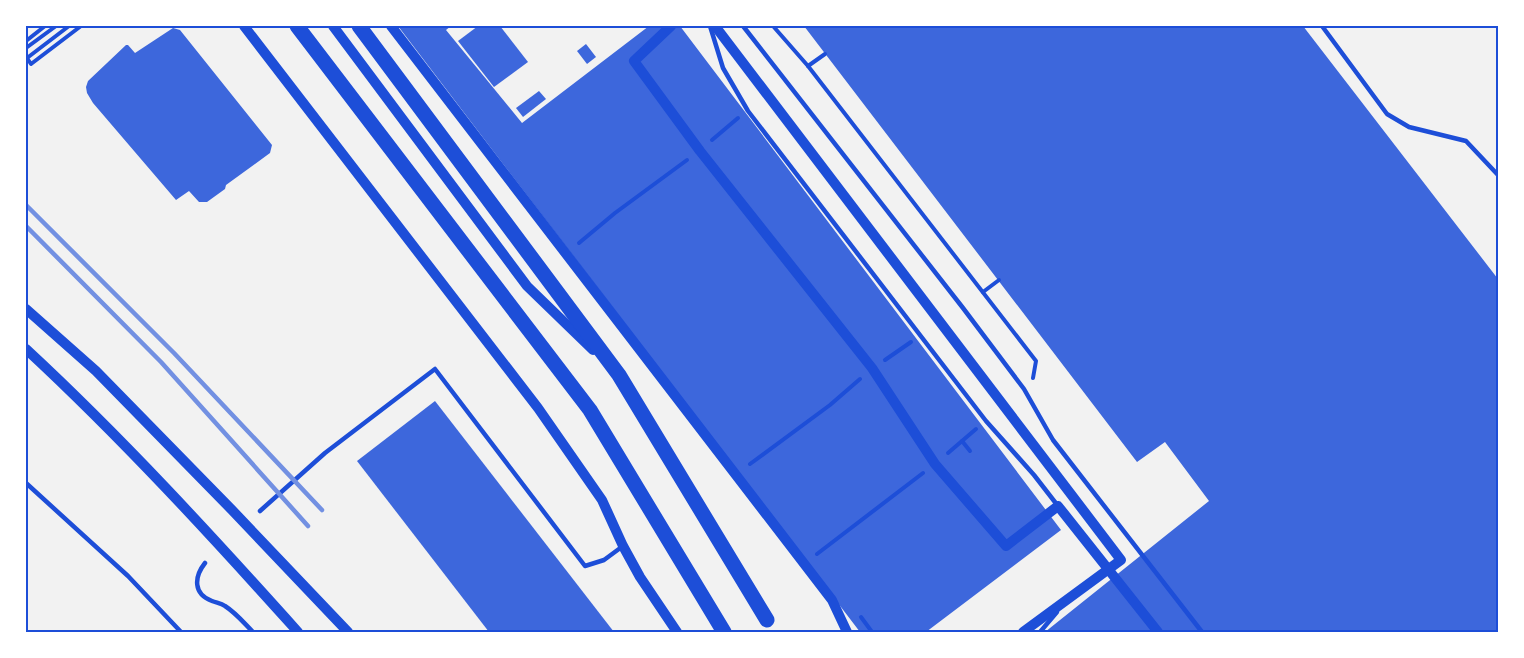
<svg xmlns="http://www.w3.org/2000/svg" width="1524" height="658" font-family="Georgia,serif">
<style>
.building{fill:#3d67dc}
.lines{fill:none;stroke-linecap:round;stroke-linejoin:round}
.path{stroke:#1d4ed8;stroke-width:4}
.service{stroke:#1d4ed8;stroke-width:4.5}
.tertiary{stroke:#1d4ed8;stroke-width:10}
.primary{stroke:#1d4ed8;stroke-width:15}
.rail{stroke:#7290e2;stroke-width:4.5}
.neatline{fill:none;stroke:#1d4ed8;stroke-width:2}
</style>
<rect width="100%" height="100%" fill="#f2f2f2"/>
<g class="building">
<path d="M 398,26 L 451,26 L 446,30 L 522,123 L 649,26 L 680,26 L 1061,530 L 926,632 L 860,632 Z"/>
<path d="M 478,26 L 500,26 L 528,62 L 494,87 L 458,41 Z"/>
<path d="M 804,26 L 1303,26 L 1498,279 L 1498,632 L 1045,632 L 1209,501 L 1165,442 L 1137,462 Z"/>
<path d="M 173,28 L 180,30 L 272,145 L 270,153 L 226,185 L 225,189 L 207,202 L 199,202 L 189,191 L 176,200 L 93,103 L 87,93 L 86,87 L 88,81 L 126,45 L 128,45 L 135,53 Z"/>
<path d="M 586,44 L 596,57 L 587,64 L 577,51 Z"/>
<path d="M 539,91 L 546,99 L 523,117 L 516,108 Z"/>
<path d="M 435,401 L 614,632 L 489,632 L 357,461 Z"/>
</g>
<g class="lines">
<g class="path">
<path d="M 69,26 L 27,58 L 31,64 L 81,26"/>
<path d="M 773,26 L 808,66 L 1036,361 L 1033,378"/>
<path d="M 26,41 L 45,26"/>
<path d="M 26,48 L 56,26"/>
<path d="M 808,66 L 825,54"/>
<path d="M 712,140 L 738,118"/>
<path d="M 579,243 L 615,213 L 687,160"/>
<path d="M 983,292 L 999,280"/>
<path d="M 885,360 L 911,342"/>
<path d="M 962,441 L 970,451"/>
<path d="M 948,453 L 976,429"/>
<path d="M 750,464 L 830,405 L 860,379"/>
<path d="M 817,554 L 923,473"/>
<path d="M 861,617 L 872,632"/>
</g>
<g class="service">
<path d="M 710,26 L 723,68 L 748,111 L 986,421 L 1034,475 L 1058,506"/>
<path d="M 743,26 L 963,308 L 1024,389 L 1053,440 L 1202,632"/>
<path d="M 1322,26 L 1387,114 L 1409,127 L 1466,141 L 1498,175"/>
<path d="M 26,483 L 128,576 L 181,632"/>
<path d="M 260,511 L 325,453 L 435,369 L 585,566 L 604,560 L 623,546"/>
<path d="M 205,563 C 194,577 193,594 212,601 C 217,603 221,603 225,606 C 236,613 244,623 253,632"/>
<path d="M 1040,632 L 1057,612"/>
</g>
<g class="tertiary">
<path d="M 244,26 L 538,408 L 602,500 L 623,546 L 640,577 L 677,632"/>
<path d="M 333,26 L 527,286 L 593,350"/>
<path d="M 391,26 L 832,600 L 847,632"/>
<path d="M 671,26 L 634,61 L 700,151 L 872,368 L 935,464 L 1006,546 L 1058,506 L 1158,632"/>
<path d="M 715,26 L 1121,560 L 1023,632"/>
<path d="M 26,309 L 96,371 L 232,510 L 348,632"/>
<path d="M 26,349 C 122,438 211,535 298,632"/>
</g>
<g class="primary">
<path d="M 297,26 L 590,410 L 724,632"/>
<path d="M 359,26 L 619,375 L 767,620"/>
</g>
<g class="rail">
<path d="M 26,205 L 174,353 L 322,510"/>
<path d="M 26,226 L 161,362 L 308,526"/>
</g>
</g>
<rect width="1524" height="658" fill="none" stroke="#ffffff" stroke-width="54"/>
<rect x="27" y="27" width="1470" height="604" class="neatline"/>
</svg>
